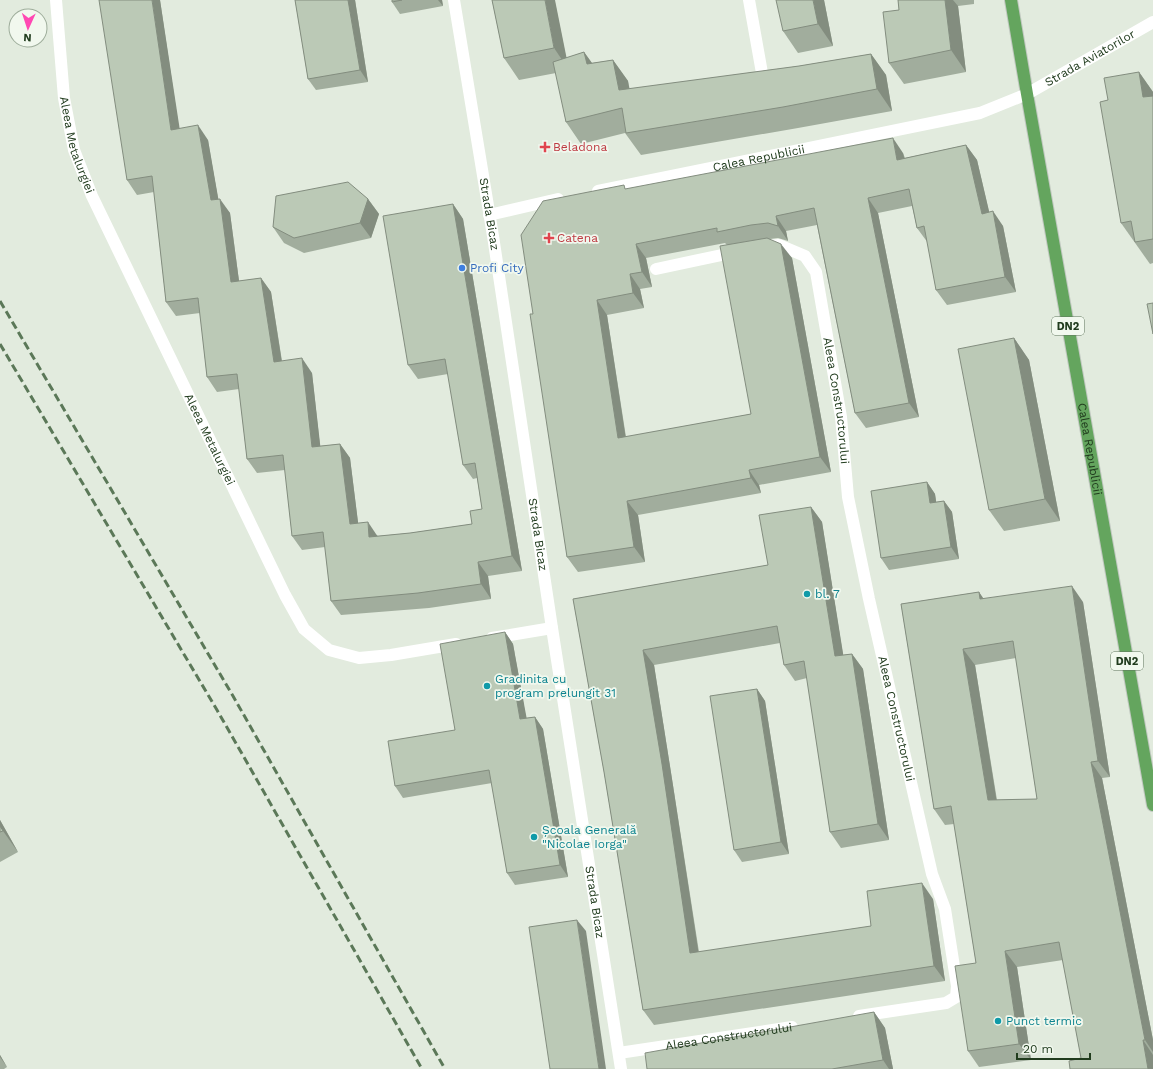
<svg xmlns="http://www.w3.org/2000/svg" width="1153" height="1069" font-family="'Work Sans',sans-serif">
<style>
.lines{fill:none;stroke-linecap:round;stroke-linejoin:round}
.major-casing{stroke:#c1c8c0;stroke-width:14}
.minor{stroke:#fff;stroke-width:12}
.major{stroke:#64a55e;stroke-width:12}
.rail{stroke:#5b7858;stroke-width:3;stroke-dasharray:8 4;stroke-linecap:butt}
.wall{fill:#a1ad9d;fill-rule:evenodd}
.shaded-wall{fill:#838d7f}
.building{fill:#bbc9b6;stroke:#838d7f;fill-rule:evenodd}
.health-dot{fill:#e0444e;stroke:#f1f8ee;stroke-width:1.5}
.shop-dot{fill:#3f7fe0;stroke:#f1f8ee;stroke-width:1.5}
.culture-dot{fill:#0f9aa8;stroke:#f1f8ee;stroke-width:1.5}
.labels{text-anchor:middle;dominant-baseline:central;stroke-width:3.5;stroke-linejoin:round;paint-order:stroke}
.shield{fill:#f1f8ee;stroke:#5f745c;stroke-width:1}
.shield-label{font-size:11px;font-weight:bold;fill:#213c1e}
.street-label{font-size:12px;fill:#213c1e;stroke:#f1f8ee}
.health-label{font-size:12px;fill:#be3a42;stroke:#f1f8ee;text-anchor:start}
.shop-label{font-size:12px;fill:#366cbe;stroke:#f1f8ee;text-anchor:start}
.culture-label{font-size:12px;fill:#0d838f;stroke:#f1f8ee;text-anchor:start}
</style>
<rect width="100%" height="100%" fill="#e2ebde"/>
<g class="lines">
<g class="major-casing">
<g id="major">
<path id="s6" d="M 1011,0 L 1027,94 L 1153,805"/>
</g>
</g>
<g class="minor">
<path id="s1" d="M 56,0 L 64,98 L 74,150 L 92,196 L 285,595 L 304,629 L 329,650 L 359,658 L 391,655 L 456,644"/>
<path id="s2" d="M 454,0 L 493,236 L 552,628 L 621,1069"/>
<path d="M 749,0 L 762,73"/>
<path id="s3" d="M 598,191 L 980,113 L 1027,94 L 1153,22"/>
<path d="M 489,215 L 558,199"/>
<path id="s4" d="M 768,246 L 779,245 L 805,256 L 816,272 L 841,417 L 848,497 L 869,599 L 932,874 L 945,909 L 957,986 L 956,997 L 946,1003 L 859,1016"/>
<path d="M 656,269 L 736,252"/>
<path d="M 492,638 L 552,628"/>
<path id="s5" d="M 619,1053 L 792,1027"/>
</g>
<use href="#major" class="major"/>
<g class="rail">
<path d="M 0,301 L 233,696 L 445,1069"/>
<path d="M 0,344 L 217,710 L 422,1069"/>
</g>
</g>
<g class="wall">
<path d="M 160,0 L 179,129 L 208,140 L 218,199 L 230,213 L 239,281 L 261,278 L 271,292 L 282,361 L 312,373 L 320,446 L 340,444 L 350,458 L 358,523 L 378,536 L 410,533 L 472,524 L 482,509 L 477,478 L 473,479 L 463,465 L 448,374 L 418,379 L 408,365 L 453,204 L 463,219 L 522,571 L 488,576 L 491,599 L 429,608 L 341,615 L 331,601 L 325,547 L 302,550 L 292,536 L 285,470 L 257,473 L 247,459 L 239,389 L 217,392 L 207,377 L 200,313 L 176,316 L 166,302 L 154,192 L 137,195 L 127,180 Z"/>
<path d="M 295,0 L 355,0 L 368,82 L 316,90 L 308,79 Z"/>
<path d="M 392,0 L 442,0 L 443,6 L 400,14 L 392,2 Z"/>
<path d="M 492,0 L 567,58 L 584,52 L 592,63 L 613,60 L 628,81 L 629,89 L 799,66 L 871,54 L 886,75 L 892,111 L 798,128 L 641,155 L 625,133 L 581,144 L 566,122 L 556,73 L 519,80 L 504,58 Z"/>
<path d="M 824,0 L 833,46 L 798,53 L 783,31 Z"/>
<path d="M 898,0 L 974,0 L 974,4 L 958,6 L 966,72 L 904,84 L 889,63 L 899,10 Z"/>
<path d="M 1139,72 L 1153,92 L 1153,263 L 1150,264 L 1121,223 L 1108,100 Z"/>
<path d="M 966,145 L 977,160 L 989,212 L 1003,226 L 1016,292 L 947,305 L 936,290 L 928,243 L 917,228 L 912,206 L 878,213 L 919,417 L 866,428 L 855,413 L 817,225 L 786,231 L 788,241 L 778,238 L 770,239 L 792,258 L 831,472 L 759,485 L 761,493 L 638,515 L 645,562 L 578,572 L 567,557 L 533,314 L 627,189 L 903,153 L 905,158 ZM 725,243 L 727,245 L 751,414 L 626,437 L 607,315 L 644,308 L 640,289 L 652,287 L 646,258 Z"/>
<path d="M 368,199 L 379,214 L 371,238 L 304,253 L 284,243 L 273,227 Z"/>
<path d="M 1014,338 L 1029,360 L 1060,521 L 1004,531 L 989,510 Z"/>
<path d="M 927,482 L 935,494 L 936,502 L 944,501 L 952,512 L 959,559 L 889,570 L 881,558 Z"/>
<path d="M 811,507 L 822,522 L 843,655 L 852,654 L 863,669 L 889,840 L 841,848 L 830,832 L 807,678 L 795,681 L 784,665 L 780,643 L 654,665 L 672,779 L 699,952 L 871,926 L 933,899 L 945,981 L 654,1025 L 643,1010 L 604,772 L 573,599 L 768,565 Z"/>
<path d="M 979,592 L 983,599 L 1083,602 L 1110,777 L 1102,778 L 1153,1040 L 1153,1069 L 1081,1058 L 1063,960 L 1017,967 L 1031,1060 L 979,1067 L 968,1051 L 976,963 L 954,824 L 945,825 L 934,809 L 901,604 ZM 1016,658 L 1037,799 L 997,800 L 975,665 Z"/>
<path d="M 505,632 L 513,644 L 526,718 L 535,717 L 543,729 L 568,877 L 515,885 L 507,873 L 492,783 L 403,798 L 395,786 L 455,730 Z"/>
<path d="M 757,689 L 765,701 L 789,854 L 742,862 L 734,850 Z"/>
<path d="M 0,820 L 18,852 L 0,862 Z"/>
<path d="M 874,1012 L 885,1028 L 893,1069 L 647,1069 Z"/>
<path d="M 0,1055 L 7,1067 L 4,1069 L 0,1069 Z"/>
</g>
<g class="shaded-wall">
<path d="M 152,0 L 160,0 L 182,144 L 171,130 Z"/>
<path d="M 348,0 L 355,0 L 368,82 L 360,70 Z"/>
<path d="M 438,0 L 442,0 L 443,6 Z"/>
<path d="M 545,0 L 555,0 L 569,70 L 554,48 Z"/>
<path d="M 813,0 L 824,0 L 833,46 L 818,24 Z"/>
<path d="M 945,0 L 953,0 L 958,6 L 966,72 L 951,50 Z"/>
<path d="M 584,52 L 599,73 L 587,64 Z"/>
<path d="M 871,54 L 886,75 L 892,111 L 877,89 Z"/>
<path d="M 613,60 L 628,81 L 634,112 L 619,90 Z"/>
<path d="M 1139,72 L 1153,92 L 1153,112 L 1143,97 Z"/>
<path d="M 198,125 L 208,140 L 221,214 L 211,200 Z"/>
<path d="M 893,138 L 903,153 L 908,175 L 897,160 Z"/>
<path d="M 966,145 L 977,160 L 993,228 L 982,214 Z"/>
<path d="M 868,198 L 878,213 L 919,417 L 909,403 Z"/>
<path d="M 220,199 L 230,213 L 241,296 L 231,282 Z"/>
<path d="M 368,199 L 379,214 L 371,238 L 360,223 Z"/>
<path d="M 453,204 L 463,219 L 522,571 L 512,556 Z"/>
<path d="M 993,211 L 1003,226 L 1016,292 L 1005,277 Z"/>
<path d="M 776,216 L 786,231 L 788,241 L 778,226 Z"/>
<path d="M 636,244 L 646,258 L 652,287 L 642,272 Z"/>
<path d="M 781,244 L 792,258 L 831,472 L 820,457 Z"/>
<path d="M 630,274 L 640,289 L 644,308 L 633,293 Z"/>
<path d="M 261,278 L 271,292 L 284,376 L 274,362 Z"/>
<path d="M 597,300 L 607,315 L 628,453 L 618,438 Z"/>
<path d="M 1014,338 L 1029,360 L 1060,521 L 1045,499 Z"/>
<path d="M 302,358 L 312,373 L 322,461 L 312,447 Z"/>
<path d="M 340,444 L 350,458 L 360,538 L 350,524 Z"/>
<path d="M 749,470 L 759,485 L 761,493 L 751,478 Z"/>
<path d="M 927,482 L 935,494 L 938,514 L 930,503 Z"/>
<path d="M 627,501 L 638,515 L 645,562 L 634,547 Z"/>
<path d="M 944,501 L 952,512 L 959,559 L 951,547 Z"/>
<path d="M 811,507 L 822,522 L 846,672 L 835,656 Z"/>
<path d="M 368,522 L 378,537 L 369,537 Z"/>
<path d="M 478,562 L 488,576 L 491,599 L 481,584 Z"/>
<path d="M 1072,586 L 1083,602 L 1110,777 L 1098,761 Z"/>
<path d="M 979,592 L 990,608 L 980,599 Z"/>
<path d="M 505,632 L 513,644 L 529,731 L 520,719 Z"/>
<path d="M 963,649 L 975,665 L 999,816 L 988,800 Z"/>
<path d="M 643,650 L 654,665 L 672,779 L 701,969 L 690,953 Z"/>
<path d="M 852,654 L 863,669 L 889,840 L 878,824 Z"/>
<path d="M 757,689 L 765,701 L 789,854 L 781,842 Z"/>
<path d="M 535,717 L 543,729 L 568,877 L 560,865 Z"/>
<path d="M 1091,762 L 1102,778 L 1153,1040 L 1153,1052 L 1145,1040 Z"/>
<path d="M 0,820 L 18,852 L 3,831 L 0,826 Z"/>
<path d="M 922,883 L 933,899 L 945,981 L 934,966 Z"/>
<path d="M 577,920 L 586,931 L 606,1069 L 599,1069 Z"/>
<path d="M 1005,951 L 1017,967 L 1031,1060 L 1019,1044 Z"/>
<path d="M 874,1012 L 885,1028 L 893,1069 L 889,1069 L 883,1060 Z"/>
<path d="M 1143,1040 L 1153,1055 L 1153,1069 L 1148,1069 Z"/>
<path d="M 0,1055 L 7,1067 L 0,1057 Z"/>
</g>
<g class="building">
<path d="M 99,0 L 152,0 L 171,130 L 198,125 L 211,200 L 220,199 L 231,282 L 261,278 L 274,362 L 302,358 L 312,447 L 340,444 L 350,524 L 368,522 L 369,537 L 410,533 L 472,524 L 470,511 L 482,509 L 475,463 L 463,465 L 445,359 L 408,365 L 383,216 L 453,204 L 512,556 L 478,562 L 481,584 L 418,593 L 331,601 L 323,532 L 292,536 L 283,455 L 247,459 L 237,374 L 207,377 L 198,298 L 166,302 L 152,176 L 127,180 Z"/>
<path d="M 295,0 L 348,0 L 360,70 L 308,79 Z"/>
<path d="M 392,0 L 402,0 L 392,2 Z"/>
<path d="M 492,0 L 545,0 L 554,48 L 504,58 Z"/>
<path d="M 776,0 L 813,0 L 818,24 L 783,31 Z"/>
<path d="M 898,0 L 945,0 L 951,50 L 889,63 L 883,12 L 899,10 Z"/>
<path d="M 584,52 L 587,64 L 613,60 L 619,90 L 799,66 L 871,54 L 877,89 L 783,107 L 626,133 L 622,108 L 566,122 L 553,62 Z"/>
<path d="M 1139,72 L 1143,97 L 1153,96 L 1153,239 L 1135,242 L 1131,221 L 1121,223 L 1100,102 L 1108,100 L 1104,78 Z"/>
<path d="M 893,138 L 897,160 L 966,145 L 982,214 L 993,211 L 1005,277 L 936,290 L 924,226 L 917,228 L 909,189 L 868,198 L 909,403 L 855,413 L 814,208 L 776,216 L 778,226 L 768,223 L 751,225 L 717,232 L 717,228 L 636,244 L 642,272 L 630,274 L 633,293 L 597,300 L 618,438 L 751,414 L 720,246 L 767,238 L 781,244 L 820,457 L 749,470 L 751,478 L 627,501 L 634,547 L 567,557 L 530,314 L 533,314 L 521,235 L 543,201 L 624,185 L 625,189 Z"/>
<path d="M 348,182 L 368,199 L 360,223 L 294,238 L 273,227 L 276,196 Z"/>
<path d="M 1153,303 L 1153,334 L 1147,304 Z"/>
<path d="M 1014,338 L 1045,499 L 989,510 L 958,349 Z"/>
<path d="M 927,482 L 930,503 L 944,501 L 951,547 L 881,558 L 871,491 Z"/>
<path d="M 811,507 L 835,656 L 852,654 L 878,824 L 830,832 L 804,661 L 784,665 L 777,626 L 643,650 L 662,764 L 690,953 L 871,926 L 867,891 L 922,883 L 934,966 L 643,1010 L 604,772 L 573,599 L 768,565 L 759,515 Z"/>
<path d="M 1072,586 L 1098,761 L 1091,762 L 1145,1040 L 1143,1040 L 1148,1069 L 1070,1069 L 1069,1061 L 1081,1058 L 1059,942 L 1005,951 L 1019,1044 L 968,1051 L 955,966 L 976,963 L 951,806 L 934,809 L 901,604 L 979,592 L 980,599 ZM 1013,641 L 1037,799 L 988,800 L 963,649 Z"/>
<path d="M 505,632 L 520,719 L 535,717 L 560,865 L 507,873 L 489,770 L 395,786 L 388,741 L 455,730 L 440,644 Z"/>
<path d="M 757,689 L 781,842 L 734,850 L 710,696 Z"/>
<path d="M 0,826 L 3,831 L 0,832 Z"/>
<path d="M 577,920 L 599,1069 L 550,1069 L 529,927 Z"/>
<path d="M 874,1012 L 883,1060 L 832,1069 L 647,1069 L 645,1053 Z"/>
</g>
<g class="health-dot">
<path d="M543 141h4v4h4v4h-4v4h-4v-4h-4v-4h4z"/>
<path d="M547 232h4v4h4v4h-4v4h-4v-4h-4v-4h4z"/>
</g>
<circle class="shop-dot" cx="462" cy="268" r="4"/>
<g class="culture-dot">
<circle cx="807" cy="594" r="4"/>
<circle cx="487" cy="686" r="4"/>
<circle cx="534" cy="837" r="4"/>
<circle cx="998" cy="1021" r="4"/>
</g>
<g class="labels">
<g class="shield">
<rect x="1052" y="317" width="32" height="18" rx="3"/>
<rect x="1111" y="652" width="32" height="18" rx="3"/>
</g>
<g class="shield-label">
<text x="1068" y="326">DN2</text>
<text x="1127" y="661">DN2</text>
</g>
<g class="street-label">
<text stroke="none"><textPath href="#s3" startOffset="513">Strada Aviatorilor</textPath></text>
<text stroke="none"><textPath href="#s1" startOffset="147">Aleea Metalurgiei</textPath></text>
<text stroke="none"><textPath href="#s3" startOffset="164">Calea Republicii</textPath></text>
<text stroke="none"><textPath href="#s2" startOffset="217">Strada Bicaz</textPath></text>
<text stroke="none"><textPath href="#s4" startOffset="189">Aleea Constructorului</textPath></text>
<text stroke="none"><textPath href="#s1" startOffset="471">Aleea Metalurgiei</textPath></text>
<text stroke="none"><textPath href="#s6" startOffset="456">Calea Republicii</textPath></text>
<text stroke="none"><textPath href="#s2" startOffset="541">Strada Bicaz</textPath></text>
<text stroke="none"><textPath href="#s4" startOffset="513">Aleea Constructorului</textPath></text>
<text stroke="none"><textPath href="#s2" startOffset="913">Strada Bicaz</textPath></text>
<text stroke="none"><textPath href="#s5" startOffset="111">Aleea Constructorului</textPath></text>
</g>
<g class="health-label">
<text x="553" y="147">Beladona</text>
<text x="557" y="238">Catena</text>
</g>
<g class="shop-label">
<text x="470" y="268">Profi City</text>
</g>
<g class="culture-label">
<text x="815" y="594">bl. 7</text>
<text x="495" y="679">Gradinita cu<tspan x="495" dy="14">program prelungit 31</tspan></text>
<text x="542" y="830">Școala Generală<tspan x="542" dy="14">"Nicolae Iorga"</tspan></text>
<text x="1006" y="1021">Punct termic</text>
</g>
</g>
<g transform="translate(28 28) rotate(183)"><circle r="19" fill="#f1f8ee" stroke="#9ead9b"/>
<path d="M0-3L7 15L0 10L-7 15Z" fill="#ff48b3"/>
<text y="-6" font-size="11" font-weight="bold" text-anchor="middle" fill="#213c1e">N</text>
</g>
<path d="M1017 1053v6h73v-6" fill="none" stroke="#213c1e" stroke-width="2"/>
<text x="1023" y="1053" font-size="12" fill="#213c1e" stroke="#f1f8ee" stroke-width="3" paint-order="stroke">20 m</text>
</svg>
